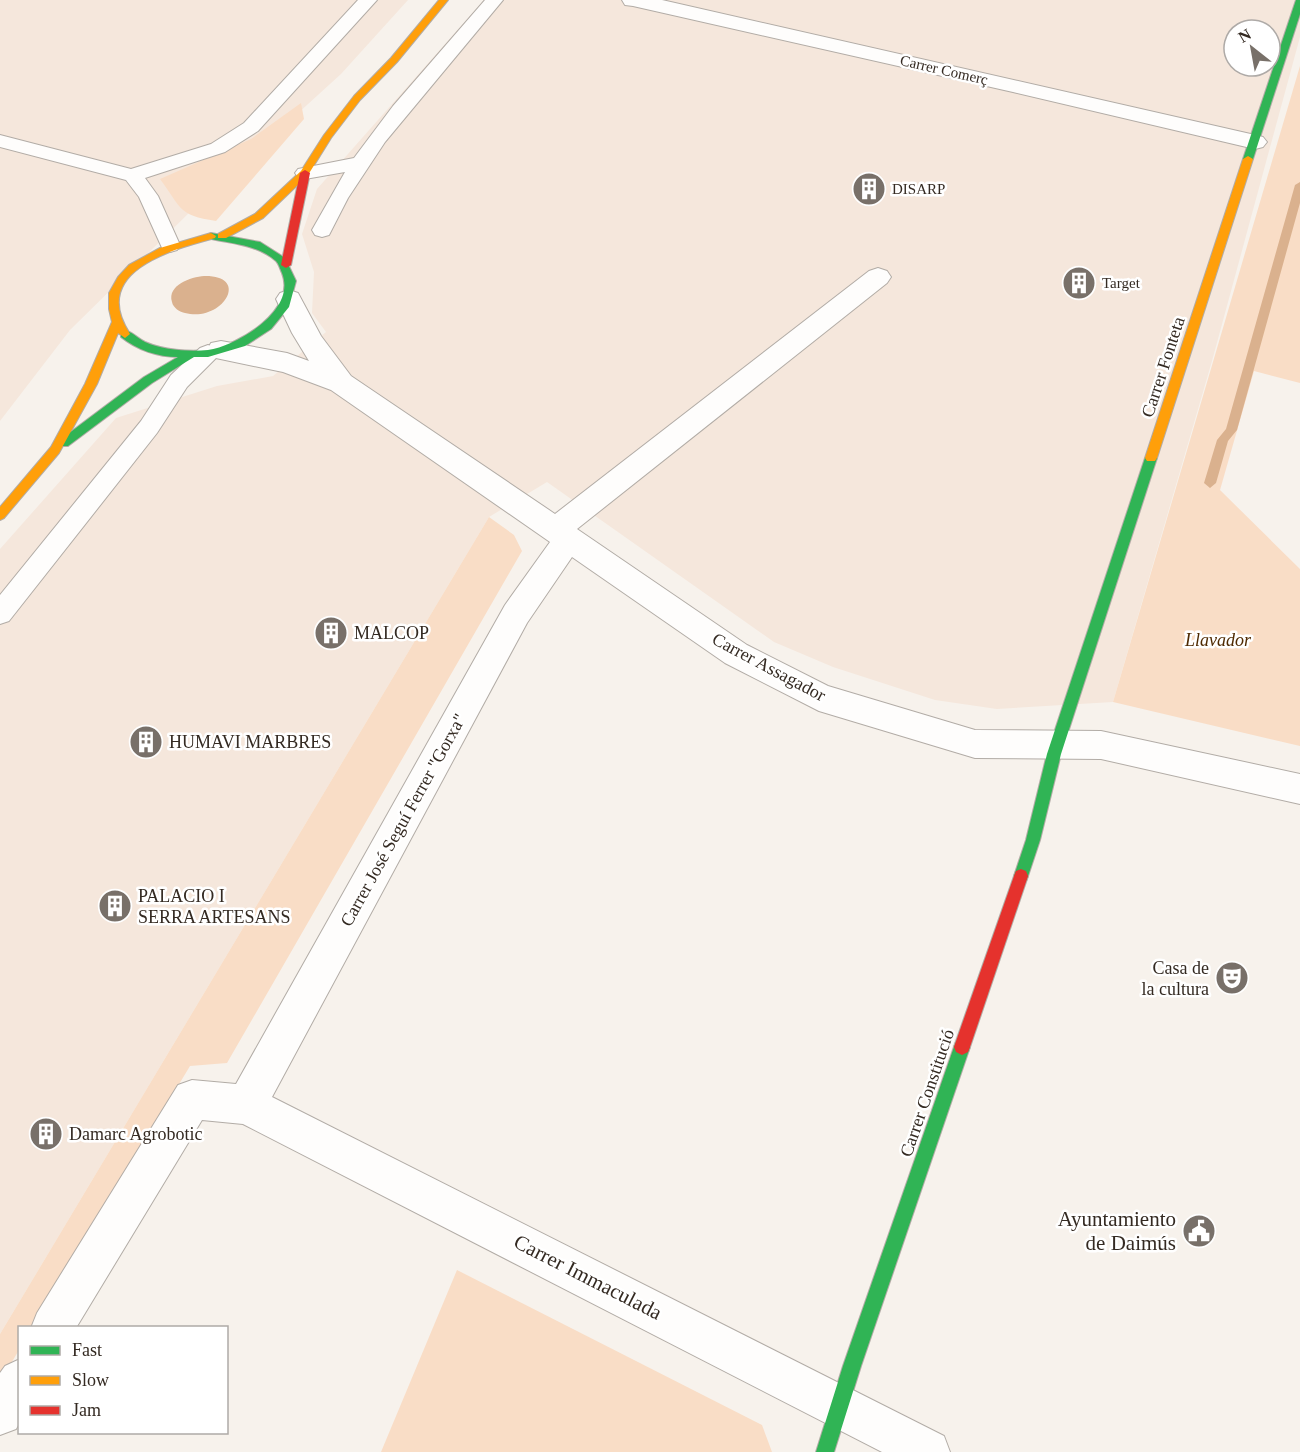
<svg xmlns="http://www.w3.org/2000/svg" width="1300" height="1452" font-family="'Times New Roman',serif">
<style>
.built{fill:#f5e7dc;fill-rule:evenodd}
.green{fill:#f9ddc6}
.water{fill:#dab18e}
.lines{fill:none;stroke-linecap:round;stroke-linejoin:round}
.stream{fill:#dab18e;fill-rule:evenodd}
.lane-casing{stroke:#b2aca6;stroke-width:2}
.street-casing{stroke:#b2aca6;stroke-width:2}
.fast-casing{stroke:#b2aca6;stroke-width:2}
.slow-casing{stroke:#b2aca6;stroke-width:2}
.jam-casing{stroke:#b2aca6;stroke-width:2}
.lane{fill:#fefdfc;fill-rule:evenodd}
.street{fill:#fefdfc;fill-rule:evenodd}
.fast{fill:#30b455;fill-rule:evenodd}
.slow{fill:#ff9f0a;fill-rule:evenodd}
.jam{fill:#e5322d;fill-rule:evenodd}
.labels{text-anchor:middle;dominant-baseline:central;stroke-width:5;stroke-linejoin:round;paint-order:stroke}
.far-street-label{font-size:15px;fill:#342a22;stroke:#fff}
.far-poi-label{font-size:15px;fill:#342a22;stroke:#fff;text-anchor:start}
.street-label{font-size:18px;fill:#342a22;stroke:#fff}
.poi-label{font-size:18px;fill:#342a22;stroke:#fff;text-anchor:start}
.park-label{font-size:18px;font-style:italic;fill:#4f2a02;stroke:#fff}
.near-poi-label{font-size:21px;fill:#342a22;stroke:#fff;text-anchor:end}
.near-street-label{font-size:21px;fill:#342a22;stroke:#fff}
</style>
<rect width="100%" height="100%" fill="#f7f2ec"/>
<g class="built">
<path d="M 0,0 L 408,0 L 341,74 L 194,208 L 70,330 L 0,421 Z"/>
<path d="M 484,0 L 1300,0 L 1300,37 L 1212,361 L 1113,702 L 997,709 L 935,700 L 833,667 L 774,642 L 547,482 L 489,517 L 0,1334 L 0,549 L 116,418 L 217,386 L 273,376 L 326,332 L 312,313 L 314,272 L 302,234 L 317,189 ZM 1234,30 L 1270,30 L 1270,66 L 1234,66 Z"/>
</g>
<g class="green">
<path d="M 1300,66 L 1300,383 L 1254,371 L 1220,490 L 1300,569 L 1300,746 L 1113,702 Z"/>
<path d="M 301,103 L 304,119 L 216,221 C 177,215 182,208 160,179 L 251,139 Z"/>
<path d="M 489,517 L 514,535 L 522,551 L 227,1063 L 190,1066 L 33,1327 L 20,1328 L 19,1350 L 0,1382 L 0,1334 Z"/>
<path d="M 457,1270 L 762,1425 L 772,1452 L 381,1452 Z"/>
</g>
<path class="water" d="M 204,276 C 252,275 222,323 185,313 C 180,312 173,308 172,302 C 167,285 191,277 204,276 Z"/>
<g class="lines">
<path class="stream" d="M 1300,182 L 1300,203 L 1237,430 L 1228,441 L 1216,483 L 1210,488 L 1204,483 L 1217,440 L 1226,429 L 1295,185 Z"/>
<g class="lane-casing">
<g id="lane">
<path d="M 358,0 L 377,0 L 258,131 L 225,152 L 145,178 L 158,196 L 180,245 L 177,250 L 170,252 L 163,250 L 139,197 L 126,180 L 0,147 L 0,135 L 131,169 L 211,144 L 244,123 Z"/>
<path d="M 485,0 L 503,0 L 385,142 L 348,198 L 329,235 L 322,237 L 315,235 L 312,230 L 345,172 L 305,179 L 298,177 L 295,173 L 298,169 L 354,158 L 393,106 Z"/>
<path d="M 208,345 L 216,348 L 219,353 L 216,358 L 187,387 L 157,433 L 9,621 L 0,624 L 0,595 L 141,421 L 171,375 L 200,348 Z"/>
</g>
</g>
<g class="street-casing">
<g id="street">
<path d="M 622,0 L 662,0 L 1255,135 L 1263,137 L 1267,142 L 1263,147 L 1255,149 L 1013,92 L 633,6 L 625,5 Z"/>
<path d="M 878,268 L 887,271 L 891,277 L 887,283 L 577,529 L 747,645 L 828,686 L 975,730 L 1101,731 L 1300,774 L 1300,804 L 1101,759 L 975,758 L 819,711 L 725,663 L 572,557 L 527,623 L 272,1097 L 944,1436 L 950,1452 L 882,1452 L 243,1124 L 202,1120 L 76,1328 L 31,1328 L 37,1313 L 178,1085 L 192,1080 L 236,1084 L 505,605 L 550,542 L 331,390 L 283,372 L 211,357 L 207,350 L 211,343 L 221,341 L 287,353 L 309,361 L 292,333 L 276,299 L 280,293 L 289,290 L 298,293 L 321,336 L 351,376 L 555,514 L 869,271 Z"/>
<path d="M 20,1359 L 20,1422 L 16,1429 L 0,1435 L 0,1373 L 5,1366 Z"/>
</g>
</g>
<g class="fast-casing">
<g id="fast">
<path d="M 1296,0 L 1300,0 L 1300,14 L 1253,159 L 1248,162 L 1245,161 L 1243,159 Z"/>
<path d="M 211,233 L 260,242 L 285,258 L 296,281 L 289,307 L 271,329 L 245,346 L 208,357 L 194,357 L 152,383 L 68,446 L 60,446 L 58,443 L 60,440 L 144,377 L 178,357 C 158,357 137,350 121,337 L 121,331 C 130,329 137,338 145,342 C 163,350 189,352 208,350 C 239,345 297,310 282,273 C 280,269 279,264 276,261 C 257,244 231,244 207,238 L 206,236 Z"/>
<path d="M 1151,454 L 1157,458 L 1061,754 L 1040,840 L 1028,876 L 1026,881 L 1021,883 L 1016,881 L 1014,876 L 1026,840 L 1047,754 L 1145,458 Z"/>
<path d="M 962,1039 L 968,1042 L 970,1047 L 861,1366 L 834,1452 L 816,1452 L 843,1366 L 954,1047 L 956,1042 Z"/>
</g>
</g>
<g class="slow-casing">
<g id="slow">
<path d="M 439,0 L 448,0 L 397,62 L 360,100 L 331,138 L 308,175 L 263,218 L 226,238 L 218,238 L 218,234 L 255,214 L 301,171 L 324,135 L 354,96 L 391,58 Z"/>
<path d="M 1248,156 L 1253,159 L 1157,458 L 1155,461 L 1147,461 L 1145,458 L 1243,159 Z"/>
<path d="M 211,233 L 216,236 L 215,238 C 170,250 89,272 130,334 L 125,338 L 118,333 L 97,384 L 59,453 L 4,518 L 0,520 L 0,507 L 51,447 L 85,384 L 112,322 L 109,309 L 109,293 L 118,277 L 129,265 L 160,248 Z"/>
</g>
</g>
<g class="jam-casing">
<g id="jam">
<path d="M 305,170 L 310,173 L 291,265 L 286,268 L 281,265 L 300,173 Z"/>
<path d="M 1021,869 L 1026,871 L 1028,876 L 970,1047 L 968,1052 L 962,1055 L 956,1052 L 954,1047 L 1014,876 L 1016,871 Z"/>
</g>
</g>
<use href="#lane" class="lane"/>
<use href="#street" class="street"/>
<use href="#fast" class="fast"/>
<use href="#slow" class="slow"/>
<use href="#jam" class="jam"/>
</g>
<defs>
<g id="building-disc" transform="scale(1.725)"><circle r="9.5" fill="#787069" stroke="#fff"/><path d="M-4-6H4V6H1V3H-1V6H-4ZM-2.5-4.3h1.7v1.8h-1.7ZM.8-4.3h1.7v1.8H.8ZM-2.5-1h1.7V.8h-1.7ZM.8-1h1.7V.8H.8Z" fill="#fff"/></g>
<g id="theatre-disc" transform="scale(1.725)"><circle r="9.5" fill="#787069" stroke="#fff"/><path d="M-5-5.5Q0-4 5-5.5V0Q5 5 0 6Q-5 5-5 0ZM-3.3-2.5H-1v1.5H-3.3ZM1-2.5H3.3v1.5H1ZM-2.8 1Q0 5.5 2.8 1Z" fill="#fff"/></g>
<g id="civic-disc" transform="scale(1.725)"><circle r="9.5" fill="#787069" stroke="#fff"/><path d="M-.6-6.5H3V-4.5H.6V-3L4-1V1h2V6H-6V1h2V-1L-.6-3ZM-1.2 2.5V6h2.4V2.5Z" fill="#fff"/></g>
</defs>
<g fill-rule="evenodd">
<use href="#building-disc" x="869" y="189"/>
<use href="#building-disc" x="1079" y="283"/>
<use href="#building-disc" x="331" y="633"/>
<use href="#building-disc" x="146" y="742"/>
<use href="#building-disc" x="115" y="906"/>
<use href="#theatre-disc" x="1232" y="978"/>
<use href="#building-disc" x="46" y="1134"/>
<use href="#civic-disc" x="1199" y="1231"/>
</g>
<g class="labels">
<g class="far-street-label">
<text transform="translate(944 70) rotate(13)">Carrer Comerç</text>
</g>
<g class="far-poi-label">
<text x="892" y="189">DISARP</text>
<text x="1102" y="283">Target</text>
</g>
<g class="street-label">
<text transform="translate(1163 367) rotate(-72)">Carrer Fonteta</text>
<text transform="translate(769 667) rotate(28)">Carrer Assagador</text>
<text transform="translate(403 820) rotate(-61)">Carrer José Seguí Ferrer "Gorxa"</text>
<text transform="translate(927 1093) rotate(-71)">Carrer Constitució</text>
</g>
<g class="poi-label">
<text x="354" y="633">MALCOP</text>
<text x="169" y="742">HUMAVI MARBRES</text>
<text x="138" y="896">PALACIO I<tspan x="138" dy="21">SERRA ARTESANS</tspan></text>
<text x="1209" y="968" text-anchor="end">Casa de<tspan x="1209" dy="21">la cultura</tspan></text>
<text x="69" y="1134">Damarc Agrobotic</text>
</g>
<g class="park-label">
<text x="1218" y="640">Llavador</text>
</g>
<g class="near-poi-label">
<text x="1176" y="1219">Ayuntamiento<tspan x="1176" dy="24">de Daimús</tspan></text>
</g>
<g class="near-street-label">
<text transform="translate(588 1277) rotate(27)">Carrer Immaculada</text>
</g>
</g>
<rect x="18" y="1326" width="210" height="108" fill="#ffffff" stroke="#aeaaa7" stroke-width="1.5"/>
<rect x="30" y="1346" width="30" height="9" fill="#30b455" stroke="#aeaaa7" stroke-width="1.5"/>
<text x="72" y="1356" font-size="18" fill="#342a22">Fast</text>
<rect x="30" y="1376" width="30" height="9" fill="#ff9f0a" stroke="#aeaaa7" stroke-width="1.5"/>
<text x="72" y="1386" font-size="18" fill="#342a22">Slow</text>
<rect x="30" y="1406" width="30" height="9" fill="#e5322d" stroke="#aeaaa7" stroke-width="1.5"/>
<text x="72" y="1416" font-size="18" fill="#342a22">Jam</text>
<g transform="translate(1252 48) rotate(329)"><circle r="28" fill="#ffffff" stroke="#aeaaa7" stroke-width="1.5"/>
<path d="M0-4.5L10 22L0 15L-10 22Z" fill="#787069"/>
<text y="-9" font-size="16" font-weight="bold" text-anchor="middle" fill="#342a22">N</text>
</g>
</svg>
